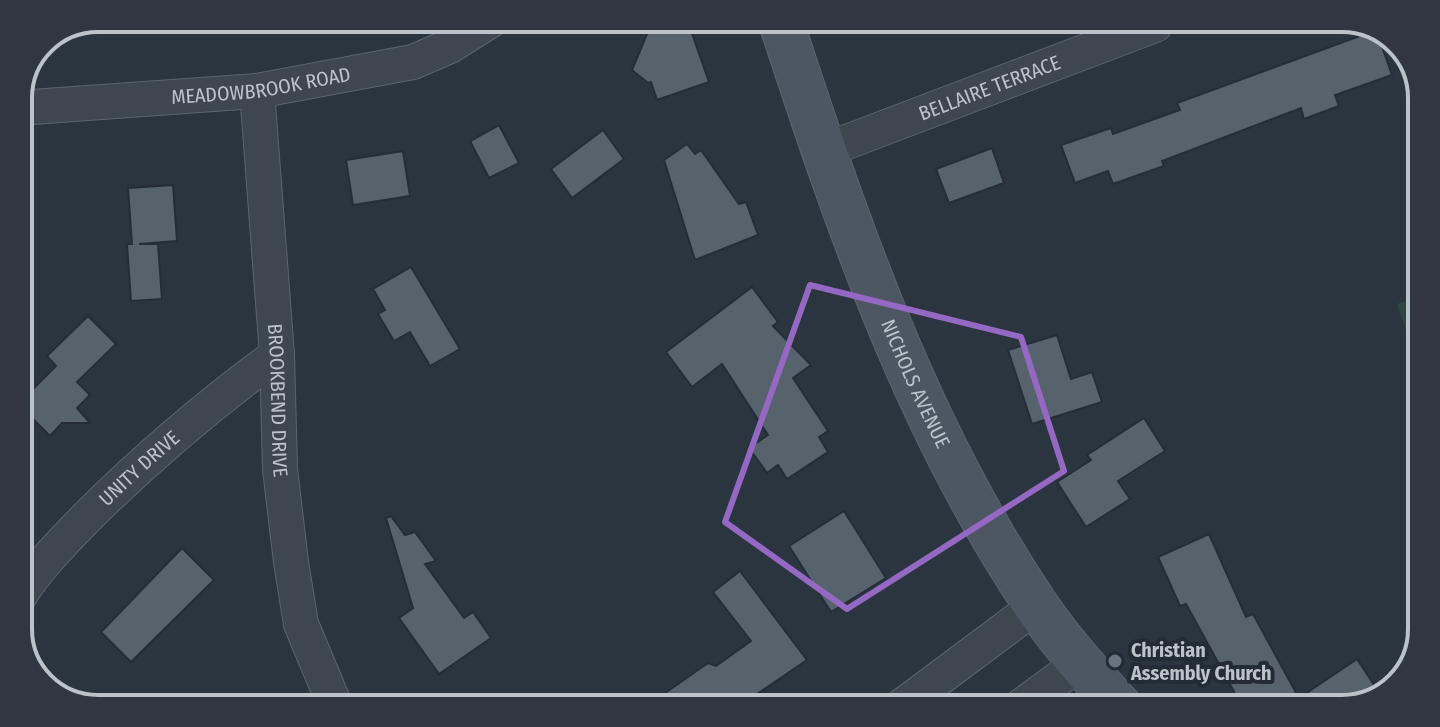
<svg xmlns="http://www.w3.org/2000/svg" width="1440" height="727" font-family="'Fira Sans Condensed',sans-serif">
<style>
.green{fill:#2f4443}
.building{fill:#56626c;stroke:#252e38;stroke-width:2}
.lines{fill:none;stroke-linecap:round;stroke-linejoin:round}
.street-casing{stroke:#5c656e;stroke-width:36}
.secondary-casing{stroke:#5c656e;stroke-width:46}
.street{stroke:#3e4750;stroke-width:34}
.secondary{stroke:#4d5763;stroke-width:44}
.marked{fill:none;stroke:#9568c3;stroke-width:6;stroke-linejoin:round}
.worship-dot{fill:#6b7280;stroke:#232c36;stroke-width:3}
.labels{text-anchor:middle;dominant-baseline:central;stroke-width:8;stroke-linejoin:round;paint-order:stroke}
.street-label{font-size:20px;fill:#bbc2ca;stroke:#232c36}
.poi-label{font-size:20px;font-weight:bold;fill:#bbc2ca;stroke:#232c36;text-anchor:start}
.rim{fill:none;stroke:#bbc2ca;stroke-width:4}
</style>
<rect width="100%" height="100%" fill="#2a3540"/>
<path class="green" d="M 1419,296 L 1418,364 L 1397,304 Z"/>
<g class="building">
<path d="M 652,22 L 688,22 L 709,82 L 657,100 L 651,82 L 648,83 L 632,70 Z"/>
<path d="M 1376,30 L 1392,75 L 1335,95 L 1339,106 L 1304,119 L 1301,108 L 1162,161 L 1164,166 L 1113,184 L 1108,171 L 1075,183 L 1061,145 L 1111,128 L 1113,134 L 1180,110 L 1177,103 Z"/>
<path d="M 499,125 L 519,163 L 489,178 L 470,141 Z"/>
<path d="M 603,130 L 624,159 L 572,198 L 551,169 Z"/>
<path d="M 687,144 L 695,154 L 701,150 L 739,204 L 746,202 L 758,235 L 695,260 L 664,160 Z"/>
<path d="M 992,148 L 1004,183 L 949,203 L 936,169 Z"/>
<path d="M 403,151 L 410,196 L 353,205 L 346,160 Z"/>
<path d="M 173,185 L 177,241 L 139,244 L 158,244 L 162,299 L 131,301 L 127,244 L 132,244 L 128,188 Z"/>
<path d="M 411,267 L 460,349 L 430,366 L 410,332 L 394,341 L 378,314 L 385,310 L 373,289 Z"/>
<path d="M 752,287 L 778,322 L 773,326 L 811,365 L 793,378 L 828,431 L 819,437 L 828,452 L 787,479 L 778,465 L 767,473 L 749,448 L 768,435 L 722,364 L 692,387 L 666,352 Z"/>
<path d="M 88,316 L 116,344 L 77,382 L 90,395 L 77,408 L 90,423 L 62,423 L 50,436 L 18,404 L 56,366 L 47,356 Z"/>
<path d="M 1057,335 L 1071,379 L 1092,372 L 1102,402 L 1032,424 L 1008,350 Z"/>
<path d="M 1144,418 L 1165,451 L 1118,481 L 1130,499 L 1086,527 L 1057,482 L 1091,460 L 1087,455 Z"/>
<path d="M 844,511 L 886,578 L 831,612 L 789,546 Z"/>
<path d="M 391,516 L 405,535 L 415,532 L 436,561 L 425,564 L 464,618 L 473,612 L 491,638 L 439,674 L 399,618 L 413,608 L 386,518 Z"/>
<path d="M 1209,534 L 1246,617 L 1253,614 L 1299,698 L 1357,659 L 1382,697 L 1342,709 L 1243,708 L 1186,604 L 1180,606 L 1158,557 Z"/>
<path d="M 182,548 L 214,580 L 131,662 L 101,632 Z"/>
<path d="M 740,571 L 807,660 L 741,705 L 648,705 L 708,663 L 716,666 L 751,641 L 713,592 Z"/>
</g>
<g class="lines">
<g class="street-casing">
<g id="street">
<path id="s1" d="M 257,91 L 277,355 L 280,469 L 291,562 L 301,624 L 334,703"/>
<path id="s2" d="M 18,108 L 257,91 L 413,62 L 450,46 L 491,20"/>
<path id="s3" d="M 823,151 L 1155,25"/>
<path id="s4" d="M 18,598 C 39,565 63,542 90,514 C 149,456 210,404 277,355"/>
<path d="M 902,706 L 1036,606"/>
<path d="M 1020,707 L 1080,663"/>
</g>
</g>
<g class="secondary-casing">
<g id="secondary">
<path id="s5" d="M 781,22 C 847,224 916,427 1036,605 C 1061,642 1091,675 1121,708"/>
</g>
</g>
<use href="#street" class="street"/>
<use href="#secondary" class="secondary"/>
</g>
<path class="marked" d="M 810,285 L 1021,337 L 1064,471 L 847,609 L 725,522 Z"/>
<circle class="worship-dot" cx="1115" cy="661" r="8"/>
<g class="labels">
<g class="street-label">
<text stroke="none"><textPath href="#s2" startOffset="244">MEADOWBROOK ROAD</textPath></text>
<text stroke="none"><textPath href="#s3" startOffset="178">BELLAIRE TERRACE</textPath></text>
<text stroke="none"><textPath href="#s5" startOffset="386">NICHOLS AVENUE</textPath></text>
<text stroke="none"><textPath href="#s1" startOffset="310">BROOKBEND DRIVE</textPath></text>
<text stroke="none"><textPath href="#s4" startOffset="178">UNITY DRIVE</textPath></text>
</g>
<g class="poi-label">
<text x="1131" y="650">Christian<tspan x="1131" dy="23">Assembly Church</tspan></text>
</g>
</g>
<path d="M0 0H1440V727H0ZM98 32H1342A66 66 0 0 1 1408 98V629A66 66 0 0 1 1342 695H98A66 66 0 0 1 32 629V98A66 66 0 0 1 98 32Z" fill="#2f3842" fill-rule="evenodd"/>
<path class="rim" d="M98 32H1342A66 66 0 0 1 1408 98V629A66 66 0 0 1 1342 695H98A66 66 0 0 1 32 629V98A66 66 0 0 1 98 32Z"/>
</svg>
